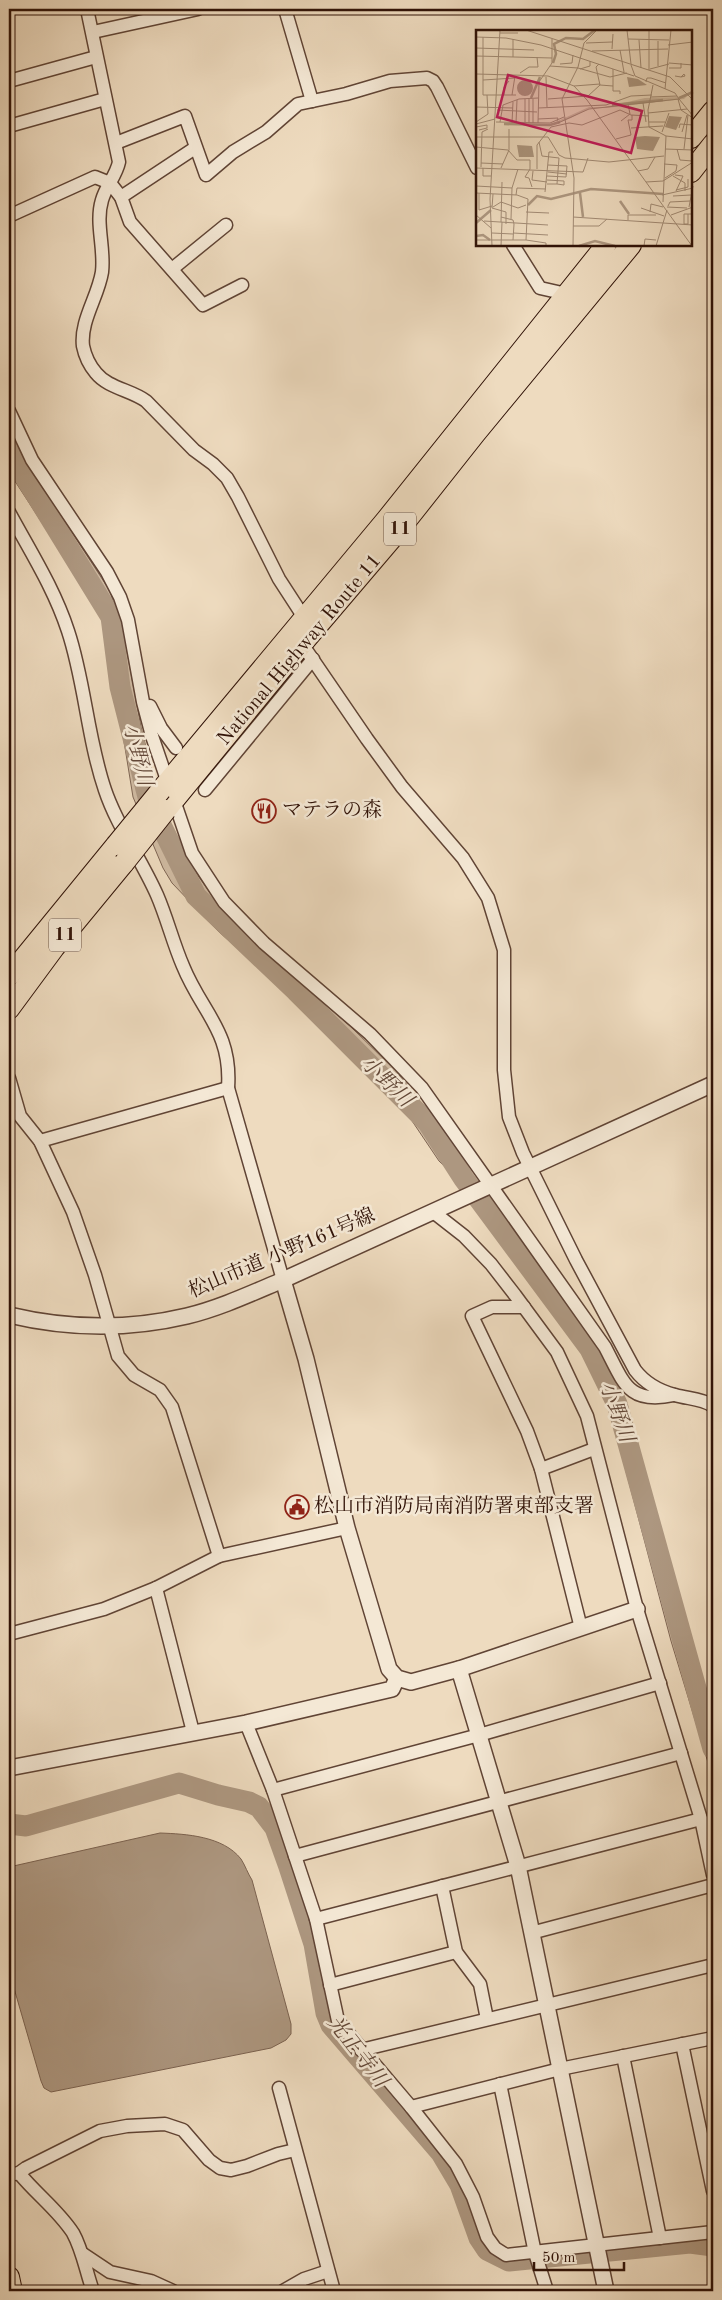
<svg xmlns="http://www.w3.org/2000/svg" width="722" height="2300" font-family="'Old Standard TT','Noto Serif JP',serif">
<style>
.green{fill:#ceb9a0;stroke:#7f6654}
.water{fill:#ad9780;stroke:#7b6250}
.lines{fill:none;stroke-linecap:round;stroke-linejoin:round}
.river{stroke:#ad9780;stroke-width:21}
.minor-casing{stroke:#604435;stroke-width:15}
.tertiary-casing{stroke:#604435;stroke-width:18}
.trunk-casing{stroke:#301207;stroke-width:22}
.minor{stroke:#f4e8d5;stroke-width:12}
.tertiary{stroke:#f4e8d5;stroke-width:15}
.trunk{stroke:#eedbbf;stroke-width:20}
.trunk-bridge-casing{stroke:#301207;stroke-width:22;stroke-linecap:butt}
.trunk-bridge{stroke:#eedbbf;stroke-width:20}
.labels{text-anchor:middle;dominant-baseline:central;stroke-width:5;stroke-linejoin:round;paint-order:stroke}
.shield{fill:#f4e8d5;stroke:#6b5245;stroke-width:1}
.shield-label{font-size:19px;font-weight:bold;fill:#301207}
.street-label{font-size:20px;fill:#301207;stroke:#f4e8d5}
.poi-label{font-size:20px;fill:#301207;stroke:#f4e8d5;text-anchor:start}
.water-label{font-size:21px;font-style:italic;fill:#624737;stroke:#f4e8d5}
.inset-river{fill:none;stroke:#ad9780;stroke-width:2.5}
.inset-road{fill:none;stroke:#a28b75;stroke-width:1}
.view{fill:#c2185b;fill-opacity:0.15;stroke:#c2185b;stroke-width:2.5}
.inset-edge{fill:none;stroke:#301207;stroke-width:2.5}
</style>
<rect width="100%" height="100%" fill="#eedbbf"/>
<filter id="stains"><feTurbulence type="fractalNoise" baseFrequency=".004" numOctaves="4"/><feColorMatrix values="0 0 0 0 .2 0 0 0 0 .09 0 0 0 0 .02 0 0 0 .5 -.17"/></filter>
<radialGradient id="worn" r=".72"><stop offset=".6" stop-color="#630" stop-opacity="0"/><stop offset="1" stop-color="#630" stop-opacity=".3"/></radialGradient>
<path class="green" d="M 9,431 L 21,454 L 110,591 L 125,641 L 141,727 L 152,771 L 172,836 L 187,860 L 229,920 L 350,1026 L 396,1071 L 458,1149 L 463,1162 L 599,1348 L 621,1390 L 681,1618 L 713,1719 L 713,1779 L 671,1641 L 614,1426 L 604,1395 L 589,1364 L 559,1318 L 450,1172 L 439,1161 L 406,1112 L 386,1087 L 337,1038 L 325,1030 L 326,1027 L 218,931 L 172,883 L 163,868 L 133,797 L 107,637 L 99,606 L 83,577 L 50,535 L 9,472 Z"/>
<path class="water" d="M 160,1833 C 186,1834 223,1836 241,1859 C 245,1865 248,1874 252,1880 L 291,2024 L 291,2034 L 286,2040 L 271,2048 L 51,2092 L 44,2088 L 41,2081 L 9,1971 L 9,1867 Z"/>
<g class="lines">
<g class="river">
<path d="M 9,451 L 111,617 L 120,687 L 149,801 L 196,896 L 296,991 L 428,1123 L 464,1179 L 590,1349 L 617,1404 L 713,1749"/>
<path d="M 9,1824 L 26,1826 L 179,1783 L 218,1795 L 249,1802 L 259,1807 L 275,1828 L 289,1867 L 314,1944 L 326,2013 L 331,2025 L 441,2153 L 460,2185 L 479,2238 L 487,2250 L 509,2261 L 690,2243 L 713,2246"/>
</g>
<g class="minor-casing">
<g id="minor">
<path d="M 87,9 L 119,162 C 116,176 106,186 102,200 C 95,223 105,248 102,272 C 98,297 80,321 83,346 C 85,356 90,366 96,373 C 108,388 131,390 146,401 L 194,450 L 213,464 L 227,478 L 238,497 L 279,579 L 303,616 L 302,644 L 367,739 L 402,787 L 463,858 L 488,898 L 504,950 L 504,1070 L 509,1117 L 523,1153 L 576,1260 L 635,1370 C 645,1383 659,1391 675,1395 C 688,1399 701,1398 713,1406"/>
<path d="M 285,9 L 312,101"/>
<path d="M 93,32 L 198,9"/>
<path d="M 9,81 L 96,57"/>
<path d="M 9,126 L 105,99"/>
<path d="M 116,143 L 185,116 L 206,175 L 233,152 L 266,132 L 298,104 L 346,94 L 390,81 L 427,78 L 433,81 L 437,87 L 477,168"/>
<path d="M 121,197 L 195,148"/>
<path d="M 9,216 L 95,177 L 110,183 L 121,197 L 130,222 L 203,305 L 242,285"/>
<path d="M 513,245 L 540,288 L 571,295"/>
<path d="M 172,269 L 226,225"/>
<path d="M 9,411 L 32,460 L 107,572 L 120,597 L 128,620 L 143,702 L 152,736 L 192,853 L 224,902 L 264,943 L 370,1034 L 422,1088 L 605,1347 C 624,1383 628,1405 674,1395"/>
<path d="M 9,512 C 30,551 54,588 68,631 C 85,682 87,737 105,790 C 117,826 141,859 157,895 C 167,918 173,943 183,966 C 202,1013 232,1031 228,1088 L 283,1280"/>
<path d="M 150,706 L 161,728 L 176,748"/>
<path d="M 205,790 L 313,659"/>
<path d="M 9,1078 L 20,1116 L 40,1141 L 73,1212 L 95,1275 L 118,1356 L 134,1375 L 160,1390 L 172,1407 L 219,1556"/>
<path d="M 40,1141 L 228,1088"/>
<path d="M 432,1211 L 464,1236 L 491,1264 L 515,1295 L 557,1352 L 587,1416 L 637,1609 L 701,1819 L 713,1875"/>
<path d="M 524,1307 L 492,1307 L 472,1316 L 527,1431 L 541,1469 L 581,1628"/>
<path d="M 541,1469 L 594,1449"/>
<path d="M 156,1588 L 193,1732"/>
<path d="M 9,1634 L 104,1609 L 156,1588 L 219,1556 L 347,1528"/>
<path d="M 246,1723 L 273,1790 L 316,1919 L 338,2021 L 411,2107 L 456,2164 L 473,2197 L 487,2237 L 495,2248 L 506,2255 L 713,2232"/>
<path d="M 273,1790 L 479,1735 L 660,1683"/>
<path d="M 295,1856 L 681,1753"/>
<path d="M 442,1886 L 456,1952 L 480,1984 L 487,2019"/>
<path d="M 316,1919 L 701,1819"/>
<path d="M 531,1933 L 713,1885"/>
<path d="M 330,1985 L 456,1952"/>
<path d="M 682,2044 L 713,2191"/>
<path d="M 361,2050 L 713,1965"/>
<path d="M 623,2056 L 660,2238"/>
<path d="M 500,2084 L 535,2253 L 547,2291"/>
<path d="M 279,2088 L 334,2291"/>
<path d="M 411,2107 L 560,2069 L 713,2038"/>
<path d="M 19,2173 C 36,2194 58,2210 73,2233 C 83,2251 86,2272 93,2291"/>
<path d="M 9,2175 L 19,2173 L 26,2168 L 100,2131 L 127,2126 L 165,2124 L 183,2130 L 209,2160 L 220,2168 L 231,2170 L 247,2166 L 278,2154 L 295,2150"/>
<path d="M 83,2254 L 110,2272 L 151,2281 L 173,2291"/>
<path d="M 283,2291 L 304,2279 L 328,2271"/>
</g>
</g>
<g class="tertiary-casing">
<g id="tertiary">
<path d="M 283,1280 L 306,1359 L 347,1528 L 389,1669 L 397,1678 L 411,1682 L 459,1669 L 637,1609"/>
<path d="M 9,1315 C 68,1329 128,1330 187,1316 C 220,1308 252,1293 283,1280 L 713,1084"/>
<path d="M 459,1669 L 518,1866 L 606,2291"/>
<path d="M 9,1768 L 246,1723 L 392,1689 L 397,1678"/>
</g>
</g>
<g class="trunk-casing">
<g id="trunk">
<path d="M 691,138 L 713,111"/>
<path d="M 691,172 L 713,144"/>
<path d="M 161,790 L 386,520 L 606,245"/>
<path d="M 166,810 L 302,644 L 399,530 L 475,434 L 631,245"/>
<path d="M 9,976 L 116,845"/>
<path d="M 9,1009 L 54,948 L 124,863"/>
<path d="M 9,2277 L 12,2291"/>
</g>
</g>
<use href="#minor" class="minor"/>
<use href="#tertiary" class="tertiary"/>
<use href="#trunk" class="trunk"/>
<g class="trunk-bridge-casing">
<g id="trunk-bridge">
<path d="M 116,845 L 161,790"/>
<path d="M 124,863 L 166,810"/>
</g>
</g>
<use href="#trunk-bridge" class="trunk-bridge"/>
</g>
<defs>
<g id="restaurant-ring" transform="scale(1.25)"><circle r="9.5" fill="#f4e8d5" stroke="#8f2418" stroke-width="1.5"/><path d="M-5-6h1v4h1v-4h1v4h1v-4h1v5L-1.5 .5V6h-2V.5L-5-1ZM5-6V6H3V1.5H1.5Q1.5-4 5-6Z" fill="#8f2418"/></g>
<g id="civic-ring" transform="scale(1.25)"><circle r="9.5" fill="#f4e8d5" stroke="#8f2418" stroke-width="1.5"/><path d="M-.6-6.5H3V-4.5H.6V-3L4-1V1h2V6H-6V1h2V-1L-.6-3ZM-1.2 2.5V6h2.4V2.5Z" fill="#8f2418"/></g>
</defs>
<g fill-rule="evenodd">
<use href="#restaurant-ring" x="264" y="811"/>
<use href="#civic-ring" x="297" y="1507"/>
</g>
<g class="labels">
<g class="shield">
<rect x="384" y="512.5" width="32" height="33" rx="4"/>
<rect x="49" y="918.5" width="32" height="33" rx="4"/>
</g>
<g class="shield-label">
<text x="400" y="529">11</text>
<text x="65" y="935">11</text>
</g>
<g class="street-label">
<text transform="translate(300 650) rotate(-50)">National Highway Route 11</text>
<text transform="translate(282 1254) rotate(-23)">松山市道 小野161号線</text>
</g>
<g class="poi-label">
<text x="282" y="811">マテラの森</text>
<text x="314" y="1507">松山市消防局南消防署東部支署</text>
</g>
<g class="water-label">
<text transform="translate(137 755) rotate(76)">小野川</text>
<text transform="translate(386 1082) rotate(44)">小野川</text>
<text transform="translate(616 1412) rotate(70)">小野川</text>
<text transform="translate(357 2052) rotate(52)">光正寺川</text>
</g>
</g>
<g transform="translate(476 30)">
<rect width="216" height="216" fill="#eedbbf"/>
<path d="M 216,61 L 208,69 L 130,78 L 114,78 L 95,88 L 77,95 L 32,95 L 75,94 L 113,77 L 129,77 L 169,68 L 204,67 Z" fill="#ceb9a0"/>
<path d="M 151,47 L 162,49 L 171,55 L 153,57 ZM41 58a8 8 0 1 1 16 0a8 8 0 1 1-16 0ZM 193,86 L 206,87 L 200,100 L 189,97 ZM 159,107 L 169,106 L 184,107 L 177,121 L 161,119 ZM 41,115 L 56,116 L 58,127 L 43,127 Z" fill="#ad9780"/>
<path class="inset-river" d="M 77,33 L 80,24 L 78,14 L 90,8 L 107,9 L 119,0M 55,68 L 64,47M 203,68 L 217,62M 136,75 L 187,70M 28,94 L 74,95 L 84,92M 104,163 L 107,187M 144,171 L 153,184M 52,175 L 61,166 L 75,169 L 115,159 L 187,164M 0,193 L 15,180M 0,206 L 7,205 L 14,210M 103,216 L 119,211 L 139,216"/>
<path class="inset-road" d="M 50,0 L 194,47 L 217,70M 151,0 L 155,34M 173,0 L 173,40M 24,3 L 42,3M 0,7 L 30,8 L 65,15 L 158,46M 7,7 L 7,65 L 40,65M 152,9 L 193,10M 163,10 L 165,38M 110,13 L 136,12M 192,15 L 217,12M 0,18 L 58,20M 136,19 L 137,4M 144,20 L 148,42M 116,21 L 192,19M 0,26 L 76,28M 37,27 L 37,9M 193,33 L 217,35M 84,34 L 96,33 L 97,25M 123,34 L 120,37 L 124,55M 155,35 L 159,46 L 199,63 L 203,69M 74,36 L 102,38 L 134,47 L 151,43M 182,36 L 182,11M 193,38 L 205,38 L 205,33M 104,39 L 114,36 L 114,31M 137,39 L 137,61 L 144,61 L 144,64M 174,39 L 193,34M 44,43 L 53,37 L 62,37 L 61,27M 0,44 L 72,46 L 98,56 L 111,70 L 216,216M 199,46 L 205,47 L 209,46 L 208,44 L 205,47M 70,47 L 71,77M 7,50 L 39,48M 170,52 L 171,48 L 175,48 L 190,53M 177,55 L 172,80 L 173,97 L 190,106 L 217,109M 98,56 L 124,54M 189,59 L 195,0M 28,65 L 28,57 L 33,51M 36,65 L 39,46M 175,67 L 201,66M 53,69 L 53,93M 57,69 L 57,93M 72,69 L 112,66 L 124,55 L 137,56M 202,69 L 205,80 L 217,88M 203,69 L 217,86M 167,73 L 170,92M 0,77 L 37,78M 62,78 L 130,75 L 155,66 L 176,65M 21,80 L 61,82M 172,83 L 211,79M 62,89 L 82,88 L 81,91M 145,91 L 154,84 L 152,74M 0,92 L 12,84 L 11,65M 20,92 L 74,93 L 88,87M 24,92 L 27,75 L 43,69 L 62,68M 173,92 L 189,92M 36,93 L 37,72M 40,93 L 41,70M 49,93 L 49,69M 62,93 L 63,52 L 76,33 L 76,9M 82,93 L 113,79 L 203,69M 0,94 L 19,89M 0,97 L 11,95 L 11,98 L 3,100M 155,98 L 187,96M 203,98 L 204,94 L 217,95M 186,102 L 193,83M 206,102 L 211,85M 0,107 L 72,107 L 83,125 L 89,128 L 133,132 L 188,126M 140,109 L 155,105 L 152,90 L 156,90 L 156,85M 63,112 L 66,126 L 83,128 L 81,154 L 71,154M 0,117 L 32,120 L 41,130 L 54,130 L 54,139M 189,119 L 217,120M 201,119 L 204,130 L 216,131M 208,119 L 212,85M 5,133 L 27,134M 188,134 L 201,135 L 200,141 L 189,148M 72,135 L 91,136M 5,137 L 6,102 L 12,99M 0,138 L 107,142 L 112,128M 7,138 L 7,146 L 15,146M 25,138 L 33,120 L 33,99M 54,139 L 49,147 L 53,148 L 56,157M 61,139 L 61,115 L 75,97 L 93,93 L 106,95 L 144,80 L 155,85 L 173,86M 57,141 L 56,150 L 71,152M 162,141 L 172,139 L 179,127M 72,142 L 91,144M 199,145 L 207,146 L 200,161M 71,146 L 90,147 L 91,136M 197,146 L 209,153 L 209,161M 71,150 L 88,151 L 88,155 L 81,154M 187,151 L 217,132M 170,152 L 187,151M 0,156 L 36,158M 200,160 L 212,157 L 212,149M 69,162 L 73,122 L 77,122M 0,163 L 41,165 L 52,169 L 50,210M 3,163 L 3,180 L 16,176M 17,164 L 16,178 L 30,182 L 30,194M 40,165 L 41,158 L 70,159M 186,165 L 217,158M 197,166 L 215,165M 187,172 L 190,106M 192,176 L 194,172 L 214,171M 17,177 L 25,172 L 42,178 L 50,175M 191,177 L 211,178M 213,177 L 217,156M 165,178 L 188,186M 50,182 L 73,183M 174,182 L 175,174 L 187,177M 212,184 L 212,194 L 208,194 L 208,184 L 217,184M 0,185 L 15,198M 195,185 L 217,177M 25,187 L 37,190 L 38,194M 97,187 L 217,195M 35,189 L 36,158 L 42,139M 152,190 L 152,185 L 180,185M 8,191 L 72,195M 25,192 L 26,152M 97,196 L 123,196 L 131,189M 16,203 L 37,204M 37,203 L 72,205M 0,210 L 50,210 L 70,213 L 70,216M 37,210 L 38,194M 16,216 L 14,169 L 24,0M 25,216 L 26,192M 97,216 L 98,148 L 86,69 L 102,37 L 108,13 L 121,0M 168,216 L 169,209 L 180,210M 180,216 L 191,180"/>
<path class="view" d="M 32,45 L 166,81 L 155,123 L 21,87 Z"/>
<rect width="216" height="216" class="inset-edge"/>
</g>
<rect width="722" height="2300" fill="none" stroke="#eedbbf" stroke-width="30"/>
<rect x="10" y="10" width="702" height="2280" fill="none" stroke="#301207" stroke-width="2.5"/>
<rect x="15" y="15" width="692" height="2270" fill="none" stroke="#301207"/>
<path d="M534 2262v8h90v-8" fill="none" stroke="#301207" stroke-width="2.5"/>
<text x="542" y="2262" font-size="15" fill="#301207" stroke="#f4e8d5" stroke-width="4" paint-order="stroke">50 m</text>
<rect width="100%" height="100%" filter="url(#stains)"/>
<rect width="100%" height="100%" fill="url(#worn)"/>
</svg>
